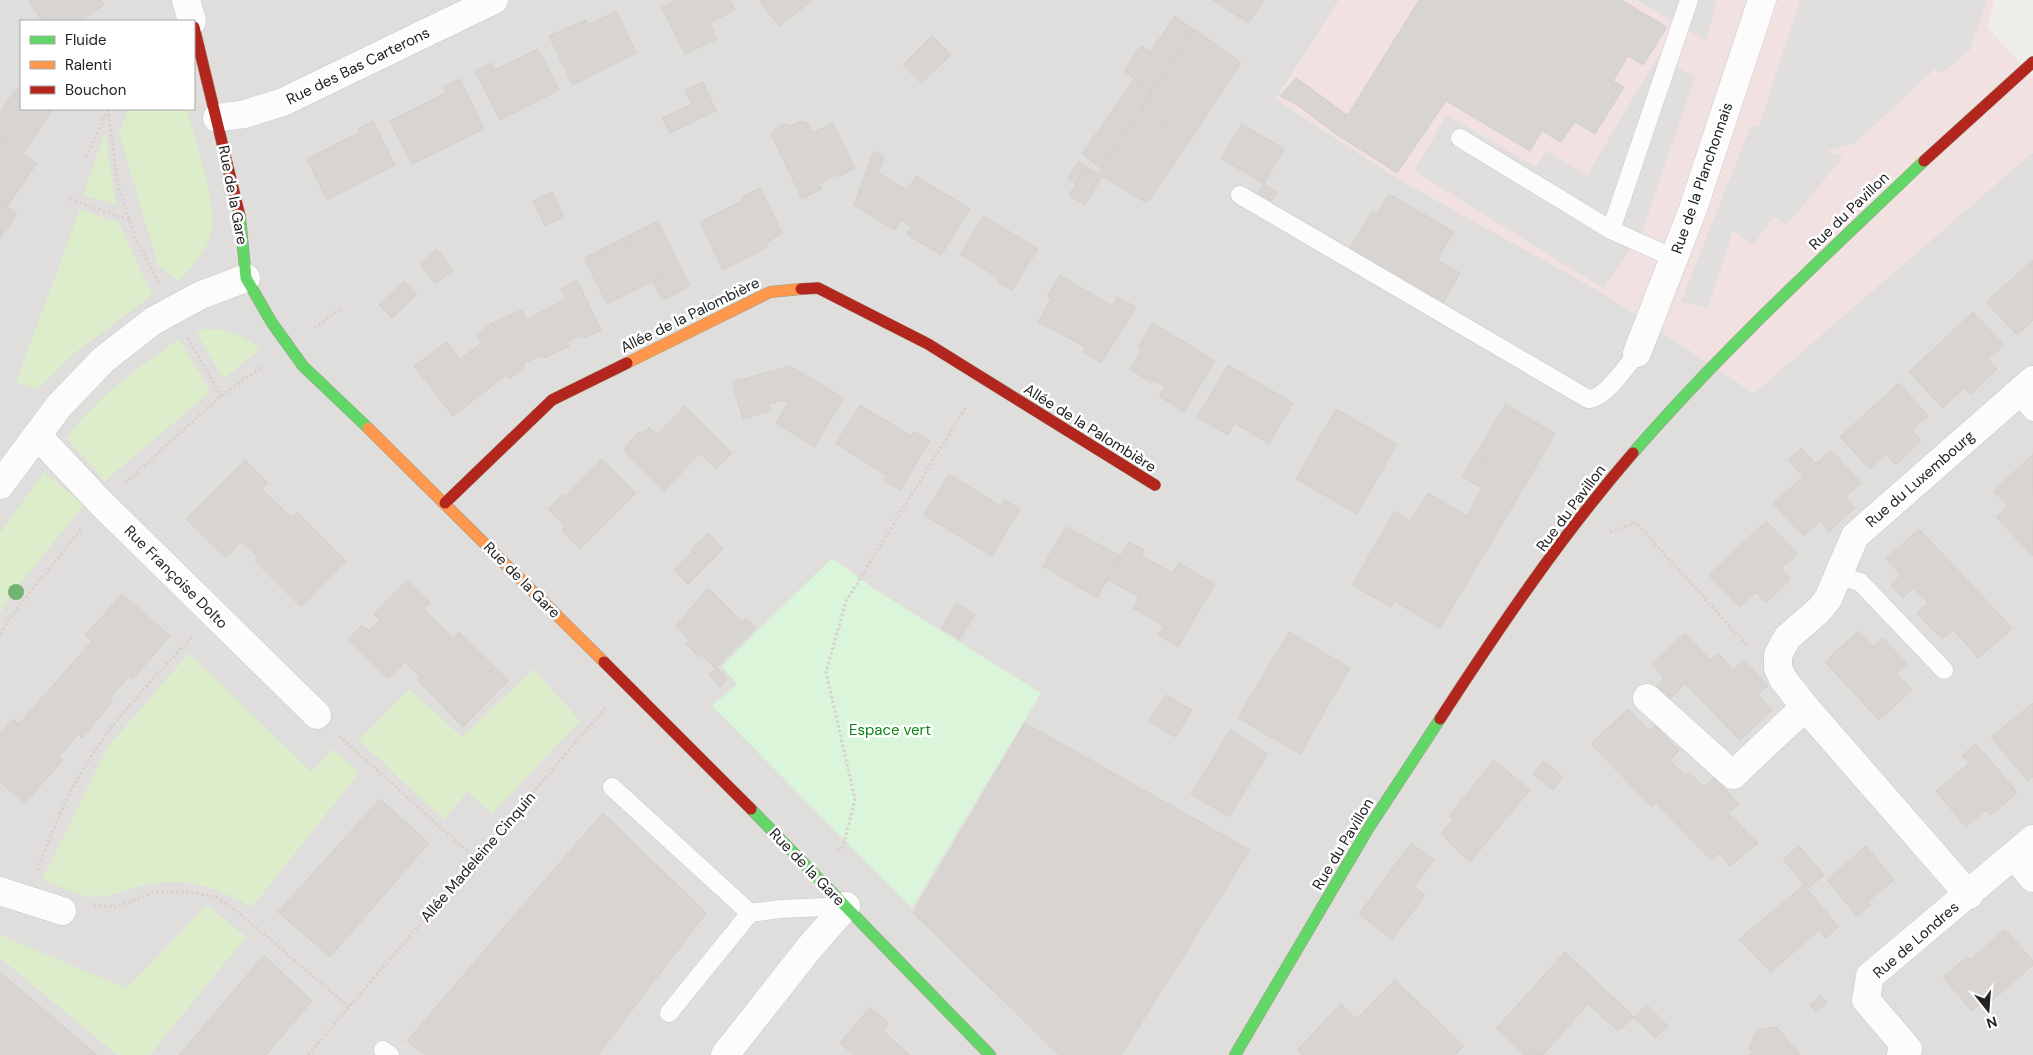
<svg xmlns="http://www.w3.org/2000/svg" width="2033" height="1055" font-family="'DM Sans',sans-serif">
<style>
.residential{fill:#dfdedc;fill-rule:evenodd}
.commercial{fill:#f1e2e1}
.grass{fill:#ddeccb}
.park{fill:#daf5d9}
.parking{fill:#e0dfde}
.building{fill:#d7d4d2;stroke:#d3d0cc}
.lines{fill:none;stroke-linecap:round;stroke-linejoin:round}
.lane-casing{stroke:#c9c8c7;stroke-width:19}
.street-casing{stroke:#c9c8c7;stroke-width:29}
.fast-casing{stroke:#999a82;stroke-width:12}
.slow-casing{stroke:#999a82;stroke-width:12}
.jam-casing{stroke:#999a82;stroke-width:12}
.path{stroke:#dccecc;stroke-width:3;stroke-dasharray:2.5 2.5;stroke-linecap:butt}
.lane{stroke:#fdfcfc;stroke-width:18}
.street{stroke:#fdfcfc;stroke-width:28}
.fast{stroke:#63d668;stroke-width:11}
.slow{stroke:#ff974d;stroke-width:11}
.jam{stroke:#b3261e;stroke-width:11}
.tree{fill:#72b474}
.labels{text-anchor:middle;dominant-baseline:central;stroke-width:5;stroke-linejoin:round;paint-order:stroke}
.street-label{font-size:15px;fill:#222;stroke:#fff}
.park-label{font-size:15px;fill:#0b8513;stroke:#fff}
</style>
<rect width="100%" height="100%" fill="#f0eeeb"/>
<path class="residential" d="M 0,0 L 1339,0 L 1276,99 L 1395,177 L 1608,296 L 1754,393 L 2033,152 L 2033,1055 L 0,1055 ZM 21,21 L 194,21 L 194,109 L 21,109 Z"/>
<path class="commercial" d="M 1339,0 L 1995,0 L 1987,27 L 2033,76 L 2033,152 L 1754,393 L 1608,296 L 1395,177 L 1276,99 Z"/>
<g class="grass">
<path d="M 128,109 L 187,109 C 195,141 218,203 211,234 C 206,253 191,267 178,281 L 158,265 L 119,133 Z"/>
<path d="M 105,132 L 116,205 L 83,195 Z"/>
<path d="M 80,209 L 119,223 L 152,295 L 73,354 L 37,390 L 16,382 Z"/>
<path d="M 202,329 C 229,329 240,334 261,349 L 223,379 L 196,331 Z"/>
<path d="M 179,339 L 210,392 L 105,481 L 66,438 C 98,396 136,369 179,339 Z"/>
<path d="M 44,472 L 84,505 L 15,590 L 0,613 L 0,533 Z"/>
<path d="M 189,653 L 311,772 L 333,749 L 359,773 L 252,907 C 219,889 189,877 149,884 C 131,888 113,897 93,897 C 80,897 55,884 42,880 L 107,748 Z"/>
<path d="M 534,669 L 580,721 L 492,814 L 468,791 L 444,820 L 359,740 L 409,689 L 462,737 Z"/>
<path d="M 207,905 L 246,937 L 150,1055 L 117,1055 L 0,958 L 0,935 L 126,988 Z"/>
</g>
<path class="park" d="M 832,558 L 876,590 L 1041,693 L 912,908 L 712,706 L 737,684 L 722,666 Z"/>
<g class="parking">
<path d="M 1637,0 L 1717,0 L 1706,41 Z"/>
<path d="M 1800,0 L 1987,0 L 1970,50 L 1941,74 L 1935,69 L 1854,144 L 1827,151 L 1843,157 L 1787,225 L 1774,217 L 1753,245 L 1733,231 L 1708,308 L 1681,302 L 1751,125 L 1759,126 Z"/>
<path d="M 1658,56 L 1695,77 L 1643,230 L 1604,289 L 1414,171 L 1447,115 L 1536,167 L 1546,151 L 1587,175 Z"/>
<path d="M 151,523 L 337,706 L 295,748 L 110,563 Z"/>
<path d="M 713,917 L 761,960 L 694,1048 L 643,1007 Z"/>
<path d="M 384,1028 L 419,1055 L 363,1055 Z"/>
</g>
<g class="building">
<path d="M 28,0 L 101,0 L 104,5 L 80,21 L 42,21 Z"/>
<path d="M 676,0 L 730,0 L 735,10 L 709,23 L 717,39 L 685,54 L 662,7 Z"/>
<path d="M 759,0 L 813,0 L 779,26 Z"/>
<path d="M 1213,0 L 1264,0 L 1248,23 Z"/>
<path d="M 1419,0 L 1506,0 L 1446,101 L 1397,173 L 1336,134 Z"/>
<path d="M 1506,0 L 1621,0 L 1667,27 L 1643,65 L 1628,56 L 1613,81 L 1624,87 L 1595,134 L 1575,122 L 1561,142 L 1542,131 L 1530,151 L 1446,101 Z"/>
<path d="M 616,11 L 636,53 L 573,85 L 549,36 L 586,20 L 588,25 Z"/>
<path d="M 1175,16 L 1194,30 L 1152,92 L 1124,71 L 1141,46 L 1150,52 Z"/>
<path d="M 1195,29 L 1241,63 L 1191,139 L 1141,110 Z"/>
<path d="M 932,36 L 951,55 L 921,83 L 903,65 Z"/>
<path d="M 538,49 L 559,90 L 500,120 L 475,71 L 491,63 L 495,70 Z"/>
<path d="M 1296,78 L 1309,87 L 1296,104 L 1280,96 Z"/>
<path d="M 460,79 L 484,129 L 412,164 L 390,121 L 446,93 L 443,87 Z"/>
<path d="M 1134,79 L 1152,92 L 1101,168 L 1082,154 Z"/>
<path d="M 703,82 L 716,111 L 699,119 L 685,90 Z"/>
<path d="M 1309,87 L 1347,115 L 1336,134 L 1296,104 Z"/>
<path d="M 17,88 L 21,91 L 21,109 L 49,109 L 52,111 L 23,154 L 0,139 L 0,113 Z"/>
<path d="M 692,104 L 699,119 L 670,133 L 662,118 Z"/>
<path d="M 1141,110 L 1191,139 L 1147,203 L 1098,174 Z"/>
<path d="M 373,121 L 395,165 L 327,200 L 307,159 L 360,132 L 358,129 Z"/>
<path d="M 801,121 L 807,123 L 812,133 L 833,123 L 855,168 L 838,177 L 836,174 L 819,184 L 821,189 L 802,199 L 772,136 L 774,130 L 784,124 L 791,126 Z"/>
<path d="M 1242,124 L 1284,149 L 1264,184 L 1221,158 Z"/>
<path d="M 0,139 L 37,163 L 7,207 L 0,202 Z"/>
<path d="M 874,151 L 884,157 L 878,173 L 907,190 L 916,176 L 970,209 L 941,255 L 907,234 L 911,227 L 901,220 L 894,230 L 854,205 Z"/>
<path d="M 1078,162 L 1086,167 L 1076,183 L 1068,179 Z"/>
<path d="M 1086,167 L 1102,176 L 1085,205 L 1069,195 Z"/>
<path d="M 1264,184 L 1277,192 L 1269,204 L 1256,196 Z"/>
<path d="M 760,188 L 782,233 L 766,243 L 768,247 L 723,270 L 700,222 L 744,200 L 742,197 Z"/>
<path d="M 552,192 L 564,217 L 545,226 L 533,201 Z"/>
<path d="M 1389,194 L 1454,232 L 1437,260 L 1460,273 L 1441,306 L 1348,251 L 1372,211 L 1377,214 Z"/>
<path d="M 0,202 L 17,213 L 0,239 Z"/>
<path d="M 984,216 L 1038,249 L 1012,290 L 997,282 L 999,278 L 960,254 Z"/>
<path d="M 658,221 L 661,227 L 604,254 L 602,249 Z"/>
<path d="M 661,227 L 690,286 L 674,295 L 665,275 L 607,304 L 584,258 L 602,249 L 604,254 Z"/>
<path d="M 437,249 L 453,270 L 435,284 L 420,264 Z"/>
<path d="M 2033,260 L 2033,320 L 2017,335 L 1986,302 Z"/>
<path d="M 665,275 L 674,295 L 662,300 L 653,282 Z"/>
<path d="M 1060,275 L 1130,317 L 1101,363 L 1083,352 L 1086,347 L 1038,322 L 1051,299 L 1047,296 Z"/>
<path d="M 577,280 L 601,330 L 584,338 L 583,335 L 567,342 L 569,346 L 544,358 L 542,355 L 522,364 L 492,323 L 522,310 L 526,320 L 566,299 L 561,289 Z"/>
<path d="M 404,281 L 417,294 L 392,318 L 379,305 Z"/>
<path d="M 1117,297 L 1136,307 L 1130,317 L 1112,307 Z"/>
<path d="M 1973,312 L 2004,345 L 1988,359 L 1997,369 L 1971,394 L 1964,388 L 1943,408 L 1909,372 Z"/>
<path d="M 492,323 L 525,367 L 509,379 L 506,375 L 453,416 L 414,366 L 447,342 L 460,359 L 482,343 L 477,335 Z"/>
<path d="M 1153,323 L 1215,361 L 1184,412 L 1159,396 L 1165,387 L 1154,380 L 1152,383 L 1130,369 L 1142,349 L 1138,347 Z"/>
<path d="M 1228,365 L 1293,403 L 1269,444 L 1235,423 L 1228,435 L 1197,417 Z"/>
<path d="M 790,366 L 844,398 L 814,447 L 776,423 L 788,402 L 783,400 L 769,404 L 771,411 L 743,419 L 732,382 Z"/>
<path d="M 1899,383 L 1928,416 L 1912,430 L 1921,441 L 1896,465 L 1886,454 L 1870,469 L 1840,437 Z"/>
<path d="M 1506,404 L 1555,434 L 1525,485 L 1476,454 Z"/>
<path d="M 860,405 L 911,436 L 914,432 L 930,441 L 900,490 L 884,480 L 886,475 L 836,444 Z"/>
<path d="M 685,406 L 732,453 L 716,469 L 700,453 L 664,491 L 625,452 L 625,447 L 639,432 L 644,432 L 649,427 L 657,435 Z"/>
<path d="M 1336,409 L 1397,444 L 1357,514 L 1296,479 Z"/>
<path d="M 1801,448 L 1816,464 L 1831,450 L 1861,483 L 1845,497 L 1855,508 L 1842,519 L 1788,460 Z"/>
<path d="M 1476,454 L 1525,485 L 1440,628 L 1394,601 L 1391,607 L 1352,585 L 1395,511 L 1410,521 L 1428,493 L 1467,516 L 1482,488 L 1462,476 Z"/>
<path d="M 2033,454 L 2032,509 L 2033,556 L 1996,517 L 2008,506 L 1994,491 Z"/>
<path d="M 602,459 L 636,493 L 580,549 L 564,533 L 563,523 L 548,509 L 561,496 L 566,496 Z"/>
<path d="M 245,460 L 268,483 L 262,489 L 291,517 L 297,512 L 331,546 L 325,553 L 340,567 L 301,607 L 255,561 L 258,557 L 242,541 L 226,558 L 186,519 Z"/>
<path d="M 949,474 L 1001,506 L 1005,500 L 1020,509 L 992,556 L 924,515 Z"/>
<path d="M 1803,477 L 1842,519 L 1829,532 L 1820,521 L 1803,536 L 1773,503 Z"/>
<path d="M 1766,521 L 1798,554 L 1781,568 L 1791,579 L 1766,603 L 1756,592 L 1740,607 L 1709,575 Z"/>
<path d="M 1066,527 L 1121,556 L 1097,598 L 1043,566 Z"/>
<path d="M 1919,529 L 2000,615 L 1967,645 L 1953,630 L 1942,639 L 1917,613 L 1928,603 L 1913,588 L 1903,598 L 1891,585 L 1901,575 L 1886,559 Z"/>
<path d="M 709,533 L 723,549 L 707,565 L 691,549 Z"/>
<path d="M 1129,542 L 1144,550 L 1131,572 L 1117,563 Z"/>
<path d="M 331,546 L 346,561 L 340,567 L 325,553 Z"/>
<path d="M 693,551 L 707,565 L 688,584 L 674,570 Z"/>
<path d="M 1141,555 L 1172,573 L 1179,563 L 1215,584 L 1178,647 L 1158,635 L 1164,626 L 1133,608 L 1139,597 L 1107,579 L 1117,563 L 1131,572 Z"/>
<path d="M 407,580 L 430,603 L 424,609 L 453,638 L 459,632 L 494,666 L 488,673 L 502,687 L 463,727 L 417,680 L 420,677 L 405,662 L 388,678 L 348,639 L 362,625 L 369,631 L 380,620 L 374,614 Z"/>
<path d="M 708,588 L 742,622 L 746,618 L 756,628 L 715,668 L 701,654 L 699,657 L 686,644 L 690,641 L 676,626 Z"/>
<path d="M 121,594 L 128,599 L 113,616 L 107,611 Z"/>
<path d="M 128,599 L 170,636 L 133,679 L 129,676 L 110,698 L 113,701 L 82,738 L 78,734 L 59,757 L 63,760 L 25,803 L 0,782 L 0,734 L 13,719 L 19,724 L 92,641 L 85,635 L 107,611 L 113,616 Z"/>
<path d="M 956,603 L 975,615 L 960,639 L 942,628 Z"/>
<path d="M 2000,615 L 2012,629 L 1978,658 L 1967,645 Z"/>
<path d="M 1858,631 L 1873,647 L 1883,638 L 1907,664 L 1897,674 L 1912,690 L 1879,720 L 1825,662 Z"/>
<path d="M 1289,632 L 1350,668 L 1300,754 L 1238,718 Z"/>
<path d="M 1685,633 L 1710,660 L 1718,653 L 1733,670 L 1744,660 L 1768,686 L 1758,694 L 1772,710 L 1740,740 L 1685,684 L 1668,701 L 1654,688 L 1664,678 L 1652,664 Z"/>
<path d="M 494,666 L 509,681 L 502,687 L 488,673 Z"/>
<path d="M 717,667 L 727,679 L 720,687 L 709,675 Z"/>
<path d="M 1166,695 L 1192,710 L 1175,737 L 1149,721 Z"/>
<path d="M 2033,703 L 2033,777 L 2028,781 L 1991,737 Z"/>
<path d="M 1628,709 L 1649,731 L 1655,725 L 1679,751 L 1670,760 L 1685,776 L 1689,772 L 1704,787 L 1714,777 L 1739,804 L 1729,813 L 1745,830 L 1711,860 L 1656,803 L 1652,807 L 1591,744 Z"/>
<path d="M 1025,723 L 1250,850 L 1121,1055 L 1059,1055 L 913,913 Z"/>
<path d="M 1230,730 L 1268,754 L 1229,817 L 1191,794 Z"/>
<path d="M 1976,744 L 2013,787 L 1999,798 L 2004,804 L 1990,815 L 1985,810 L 1966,827 L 1936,791 L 1969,763 L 1962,755 Z"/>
<path d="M 1494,760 L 1530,790 L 1470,862 L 1441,834 L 1453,819 L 1449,816 Z"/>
<path d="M 1544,761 L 1563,777 L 1553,790 L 1533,774 Z"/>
<path d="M 2013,787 L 2017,793 L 2004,804 L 1999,798 Z"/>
<path d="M 380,799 L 429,843 L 330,957 L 278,912 Z"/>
<path d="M 603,813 L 706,913 L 632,1010 L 512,918 Z"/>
<path d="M 1745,830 L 1758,843 L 1730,866 L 1719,853 Z"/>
<path d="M 1411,843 L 1434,860 L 1414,887 L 1425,895 L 1403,925 L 1370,899 Z"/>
<path d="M 1799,846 L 1824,875 L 1807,889 L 1839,927 L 1825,938 L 1819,930 L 1771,972 L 1739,939 L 1804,885 L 1783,859 Z"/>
<path d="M 1866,846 L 1894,880 L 1868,901 L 1871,905 L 1857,916 L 1827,880 Z"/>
<path d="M 1370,899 L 1403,925 L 1392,939 L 1359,914 Z"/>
<path d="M 512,918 L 632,1010 L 598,1055 L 425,1055 L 407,1041 Z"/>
<path d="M 2005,929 L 2033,961 L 2033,965 L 1987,1005 L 1983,1001 L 1972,1011 L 1943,977 L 1967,957 L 1971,960 Z"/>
<path d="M 1565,952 L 1634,1017 L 1618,1031 L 1588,1004 L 1543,1055 L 1540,1055 L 1502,1022 Z"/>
<path d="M 264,955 L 312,1001 L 266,1055 L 179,1055 Z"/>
<path d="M 0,972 L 97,1055 L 0,1055 Z"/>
<path d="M 1395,980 L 1464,1046 L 1455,1055 L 1302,1055 L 1297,1050 L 1341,1004 L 1357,1019 Z"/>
<path d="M 1821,995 L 1827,1003 L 1816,1012 L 1810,1005 Z"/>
<path d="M 1647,1005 L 1668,1026 L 1655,1038 L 1634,1017 Z"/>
<path d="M 870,1007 L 889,1024 L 883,1031 L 910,1055 L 854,1055 L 840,1043 Z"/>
<path d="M 1502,1022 L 1540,1055 L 1524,1055 L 1496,1028 Z"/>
<path d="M 1777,1027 L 1800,1055 L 1748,1055 L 1753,1051 L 1749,1049 L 1757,1030 Z"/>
</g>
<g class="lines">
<g class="lane-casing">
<g id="lane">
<path d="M 1460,138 L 1611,230 L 1674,258"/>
<path d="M 1240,195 L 1588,399 C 1603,400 1628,365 1637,353"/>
<path d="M 1611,230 L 1689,0"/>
<path d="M 2017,394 L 2033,412"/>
<path d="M 1839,576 L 1860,582 L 1944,670"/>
<path d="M 612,787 L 750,913 L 669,1013"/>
<path d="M 750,913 L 780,909 L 846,906"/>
<path d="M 383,1050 L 390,1055"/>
</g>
</g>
<g class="street-casing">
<g id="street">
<path d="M 186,0 L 192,21"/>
<path d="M 217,118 L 245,114 L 283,102 L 494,0"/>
<path d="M 1637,353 L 1693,209 L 1762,0"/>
<path d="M 37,435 L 102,504 L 317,715"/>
<path d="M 0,485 L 59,406 L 103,360 L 153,321 L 201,295 L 246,278"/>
<path d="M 1647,698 L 1733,775 L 1805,707"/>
<path d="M 2014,855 L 2033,878"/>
<path d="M 0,891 L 62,911"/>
<path d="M 1969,895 L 1805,707 L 1783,679 L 1778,668 L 1778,655 L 1787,638 L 1819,610 L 1828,599 L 1855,536 L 2033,380"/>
<path d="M 725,1055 L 810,947 L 846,906"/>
<path d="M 1901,1055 L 1908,1049 L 1866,1000 L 1870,976 L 2033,839"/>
</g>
</g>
<g class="fast-casing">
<g id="fast">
<path d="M 240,217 L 246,278 L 272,323 L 303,366 L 368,428"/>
<path d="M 1633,453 C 1723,349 1825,256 1924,161"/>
<path d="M 751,809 L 990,1055"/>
<path d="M 1235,1055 L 1368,829 L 1440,719"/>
</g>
</g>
<g class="slow-casing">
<g id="slow">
<path d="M 627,363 L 770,292 L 801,289"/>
<path d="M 368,428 L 604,662"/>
</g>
</g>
<g class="jam-casing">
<g id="jam">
<path d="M 194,27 L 240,217"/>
<path d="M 1924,161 L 2033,62"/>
<path d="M 801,289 L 818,288 L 928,344 L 1155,485"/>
<path d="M 445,503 L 552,400 L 627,363"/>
<path d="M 604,662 L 751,809"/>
<path d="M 1440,719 C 1499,628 1561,536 1633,453"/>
</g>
</g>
<g class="path">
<path d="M 108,109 L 118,185 L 135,237 L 158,282"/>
<path d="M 86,157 L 108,110"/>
<path d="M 70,199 L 129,220"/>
<path d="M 314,328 L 340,309"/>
<path d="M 188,338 L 221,396"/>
<path d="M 125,483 L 221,396 L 263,366"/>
<path d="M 1610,532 L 1636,523 L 1748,646"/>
<path d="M 0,634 L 8,620 L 81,529"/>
<path d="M 339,736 L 476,859"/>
<path d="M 837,851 L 843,847 L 855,799 L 826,672 L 846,601 L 966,407"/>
<path d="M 37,870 C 52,832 68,791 91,756 C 120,712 157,675 193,636"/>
<path d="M 94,905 L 116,907 L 155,892 L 189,892 L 216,897 L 239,913 L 349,1007"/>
<path d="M 308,1055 L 605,708"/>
</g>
<use href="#lane" class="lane"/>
<use href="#street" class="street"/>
<use href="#fast" class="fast"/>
<use href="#slow" class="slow"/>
<use href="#jam" class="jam"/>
</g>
<circle class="tree" cx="16" cy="592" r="8"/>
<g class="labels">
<g class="street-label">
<text transform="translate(358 66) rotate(-26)">Rue des Bas Carterons</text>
<text transform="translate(1702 178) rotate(-71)">Rue de la Planchonnais</text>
<text transform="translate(233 195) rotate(79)">Rue de la Gare</text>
<text transform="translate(1849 211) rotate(-44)">Rue du Pavillon</text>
<text transform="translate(690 315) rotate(-26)">Allée de la Palombière</text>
<text transform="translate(1090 428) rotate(32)">Allée de la Palombière</text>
<text transform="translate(1920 479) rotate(-41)">Rue du Luxembourg</text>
<text transform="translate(1571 508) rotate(-53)">Rue du Pavillon</text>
<text transform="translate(176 577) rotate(45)">Rue Françoise Dolto</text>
<text transform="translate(522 580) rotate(45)">Rue de la Gare</text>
<text transform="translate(1343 844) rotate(-59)">Rue du Pavillon</text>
<text transform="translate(478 857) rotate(-49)">Allée Madeleine Cinquin</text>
<text transform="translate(807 867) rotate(46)">Rue de la Gare</text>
<text transform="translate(1916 940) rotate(-41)">Rue de Londres</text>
</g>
<g class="park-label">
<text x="890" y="730">Espace vert</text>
</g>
</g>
<rect x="20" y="20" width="175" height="90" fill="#ffffff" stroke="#a7a7a7"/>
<rect x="30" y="36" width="25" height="8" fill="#63d668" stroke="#a7a7a7"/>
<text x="65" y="45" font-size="15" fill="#222222">Fluide</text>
<rect x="30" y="61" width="25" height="8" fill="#ff974d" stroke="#a7a7a7"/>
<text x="65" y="70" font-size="15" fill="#222222">Ralenti</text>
<rect x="30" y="86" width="25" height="8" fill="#b3261e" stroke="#a7a7a7"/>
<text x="65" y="95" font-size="15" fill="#222222">Bouchon</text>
<g transform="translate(1988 1010) rotate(163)" stroke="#ffffff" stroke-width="4" paint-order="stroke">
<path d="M0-4L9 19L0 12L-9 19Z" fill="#222222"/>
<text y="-8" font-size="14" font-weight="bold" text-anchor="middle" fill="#222222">N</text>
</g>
</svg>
